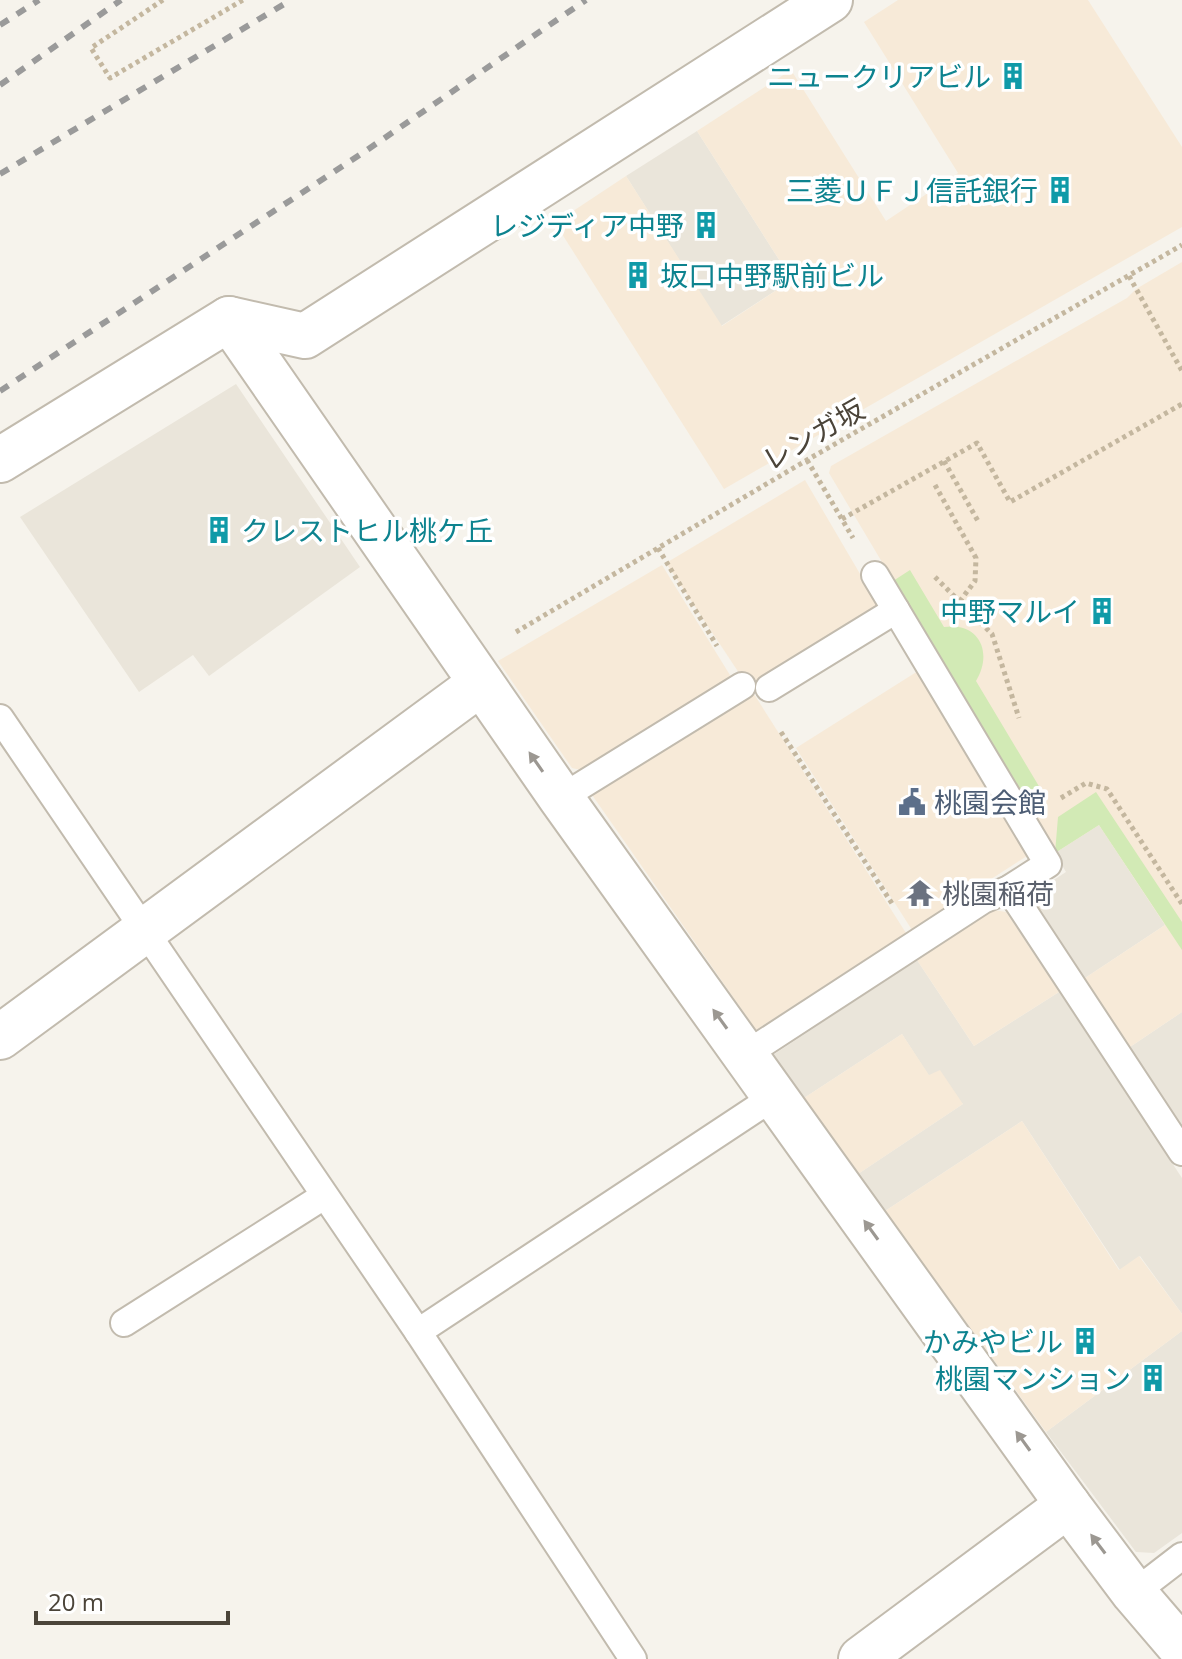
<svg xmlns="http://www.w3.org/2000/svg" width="1182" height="1659" font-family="'Open Sans','Noto Sans JP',sans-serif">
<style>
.residential{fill:#eae5da}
.commercial{fill:#f7ead8}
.green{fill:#d2eab5}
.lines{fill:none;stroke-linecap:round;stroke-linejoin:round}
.service-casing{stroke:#c2bbae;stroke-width:30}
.minor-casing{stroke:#c2bbae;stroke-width:48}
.path{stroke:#c4b79f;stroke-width:5;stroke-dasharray:4 4;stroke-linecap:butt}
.service{stroke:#fff;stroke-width:26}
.minor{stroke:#fff;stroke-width:44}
.rail{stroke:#9a9a9a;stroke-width:6;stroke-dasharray:10 10;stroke-linecap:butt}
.oneway{fill:#9c9892}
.labels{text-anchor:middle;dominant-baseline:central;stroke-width:7;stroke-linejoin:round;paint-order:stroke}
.culture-label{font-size:28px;fill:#0d838f;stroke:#fff;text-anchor:end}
.street-label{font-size:28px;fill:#4b4439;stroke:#fff}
.service-label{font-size:28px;fill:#4e5e75;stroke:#fff;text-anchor:start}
.worship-label{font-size:28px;fill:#5b616d;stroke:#fff;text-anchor:start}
</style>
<rect width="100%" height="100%" fill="#f6f3ec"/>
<g class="residential">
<path d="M 697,131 L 792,280 L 721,326 L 626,176 Z"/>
<path d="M 236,384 L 360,567 L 209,676 L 193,655 L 139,692 L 20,517 Z"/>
<path d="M 1099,825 L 1165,925 L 1085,978 L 1038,907 L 1040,889 L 1066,872 L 1055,853 Z"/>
<path d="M 917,960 L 974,1046 L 1059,992 L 1182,1178 L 1182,1314 L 1140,1256 L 1120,1270 L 1022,1121 L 885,1211 L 858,1174 L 963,1104 L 929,1076 L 902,1034 L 804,1098 L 773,1055 Z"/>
<path d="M 1182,1012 L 1182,1126 L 1130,1047 Z"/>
<path d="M 1182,1331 L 1182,1533 L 1154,1553 L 1136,1552 L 1046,1432 Z"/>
</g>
<g class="commercial">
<path d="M 898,0 L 1088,0 L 1182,147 L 1182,227 L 724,489 L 555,223 L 626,176 L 722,326 L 792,280 L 697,131 L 791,70 L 886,221 L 958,173 L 864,22 Z"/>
<path d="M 1182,262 L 1182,1012 L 1130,1047 L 1085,978 L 1165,925 L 1099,825 L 1055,853 L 829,473 L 831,466 L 1127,298 L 1136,289 Z"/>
<path d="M 805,480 L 880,608 L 749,688 L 666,563 Z"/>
<path d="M 662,565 L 733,680 L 585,771 L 572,768 L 498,661 Z"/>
<path d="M 918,671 L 1027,856 L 912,930 L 796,748 Z"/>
<path d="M 752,691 L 906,933 L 756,1030 L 590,792 Z"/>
<path d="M 994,910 L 1006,912 L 1059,992 L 974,1046 L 917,960 Z"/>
<path d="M 902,1034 L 929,1075 L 940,1070 L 963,1104 L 858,1174 L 804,1098 Z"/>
<path d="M 1022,1121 L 1119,1270 L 1139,1256 L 1182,1314 L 1182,1331 L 1046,1432 L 885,1211 Z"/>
</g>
<g class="green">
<path d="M 910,570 L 944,627 C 980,622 993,653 976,681 L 1043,793 L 1026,803 L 893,581 Z"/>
<path d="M 1096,792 L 1182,922 L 1182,950 L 1099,825 L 1055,853 L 1058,817 Z"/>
</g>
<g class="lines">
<g class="service-casing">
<g id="service">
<path d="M 769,688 L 896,610"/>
<path d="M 0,718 L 418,1332 L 633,1659"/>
<path d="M 561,798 L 742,686"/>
<path d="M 1009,889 L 1182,1152"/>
<path d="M 745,1055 L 983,900 L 1009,889 L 1048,864 L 875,575"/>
<path d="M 124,1323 L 324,1196"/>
<path d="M 418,1332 L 775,1096"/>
<path d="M 1134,1593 L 1182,1556"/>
</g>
</g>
<g class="minor-casing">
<g id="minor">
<path d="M 229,319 L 561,798 L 823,1164 L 1068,1505 L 1134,1593 L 1182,1649"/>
<path d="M 0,460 L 229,319 L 305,336 L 830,0"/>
<path d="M 0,1037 L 481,683"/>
<path d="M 861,1659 L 1068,1505"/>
</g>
</g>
<g class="path">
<path d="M 163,0 L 91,48 L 110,78 L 243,0"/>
<path d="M 1129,276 L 1182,371"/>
<path d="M 807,460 L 853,538"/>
<path d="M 944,461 L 978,521"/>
<path d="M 935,485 L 976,558 L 975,581 L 960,601"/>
<path d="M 842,519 L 977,443 L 1010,502 L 1182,404"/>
<path d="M 658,548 L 717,646"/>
<path d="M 935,577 L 992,634 L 1019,718"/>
<path d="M 516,632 L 807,460 L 1182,245"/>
<path d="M 781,732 L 893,905"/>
<path d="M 1061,798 L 1086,783 L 1107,789 L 1182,904"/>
</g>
<use href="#service" class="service"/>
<use href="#minor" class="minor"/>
<g class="rail">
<path d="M 0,25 L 39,0"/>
<path d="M 0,85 L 121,0"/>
<path d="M 0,174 L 291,0"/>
<path d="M 0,391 L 367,150 L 586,0"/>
</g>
</g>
<defs><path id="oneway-solid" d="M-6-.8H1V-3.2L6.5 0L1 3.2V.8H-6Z" transform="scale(2)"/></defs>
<g class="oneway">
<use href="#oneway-solid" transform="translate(536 762) rotate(-125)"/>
<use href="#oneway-solid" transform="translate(720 1019) rotate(-126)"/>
<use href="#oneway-solid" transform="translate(871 1230) rotate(-126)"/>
<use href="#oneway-solid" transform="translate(1023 1441) rotate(-126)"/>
<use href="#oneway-solid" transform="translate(1098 1544) rotate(-127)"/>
</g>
<defs>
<g id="building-bare" transform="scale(2.16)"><path d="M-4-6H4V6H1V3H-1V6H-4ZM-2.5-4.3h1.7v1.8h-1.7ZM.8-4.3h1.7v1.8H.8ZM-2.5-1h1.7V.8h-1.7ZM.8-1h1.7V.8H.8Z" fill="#0f9aa8" stroke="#fff" stroke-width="2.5" paint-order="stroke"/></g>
<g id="civic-bare" transform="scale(2.16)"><path d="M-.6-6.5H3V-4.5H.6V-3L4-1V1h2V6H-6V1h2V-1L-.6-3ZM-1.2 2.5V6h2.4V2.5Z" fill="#5c6f8a" stroke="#fff" stroke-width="2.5" paint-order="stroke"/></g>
<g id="temple-bare" transform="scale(2.16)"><path d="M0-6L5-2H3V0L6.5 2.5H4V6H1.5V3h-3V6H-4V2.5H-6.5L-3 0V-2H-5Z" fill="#6b7280" stroke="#fff" stroke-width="2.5" paint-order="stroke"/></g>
</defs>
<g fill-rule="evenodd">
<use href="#building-bare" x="1013" y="76"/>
<use href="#building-bare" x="1060" y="190"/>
<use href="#building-bare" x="706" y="225"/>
<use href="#building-bare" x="638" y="275"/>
<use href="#building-bare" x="219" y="530"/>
<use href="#building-bare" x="1102" y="611"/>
<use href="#civic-bare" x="912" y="802"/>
<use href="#temple-bare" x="920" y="893"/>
<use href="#building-bare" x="1085" y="1341"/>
<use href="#building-bare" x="1153" y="1378"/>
</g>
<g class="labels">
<g class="culture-label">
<text x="991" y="76">ニュークリアビル</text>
<text x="1038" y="190">三菱ＵＦＪ信託銀行</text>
<text x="684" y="225">レジディア中野</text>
<text x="660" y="275" text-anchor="start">坂口中野駅前ビル</text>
<text x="241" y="530" text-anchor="start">クレストヒル桃ケ丘</text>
<text x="1080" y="611">中野マルイ</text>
<text x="1063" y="1341">かみやビル</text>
<text x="1131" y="1378">桃園マンション</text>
</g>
<g class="street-label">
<text transform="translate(813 434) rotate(-30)">レンガ坂</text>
</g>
<g class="service-label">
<text x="934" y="802">桃園会館</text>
</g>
<g class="worship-label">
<text x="942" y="893">桃園稲荷</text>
</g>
</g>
<path d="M36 1611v12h192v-12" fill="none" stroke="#4b4439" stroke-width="4"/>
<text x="48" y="1611" font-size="24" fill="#4b4439" stroke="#ffffff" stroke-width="6" paint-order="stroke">20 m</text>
</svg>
